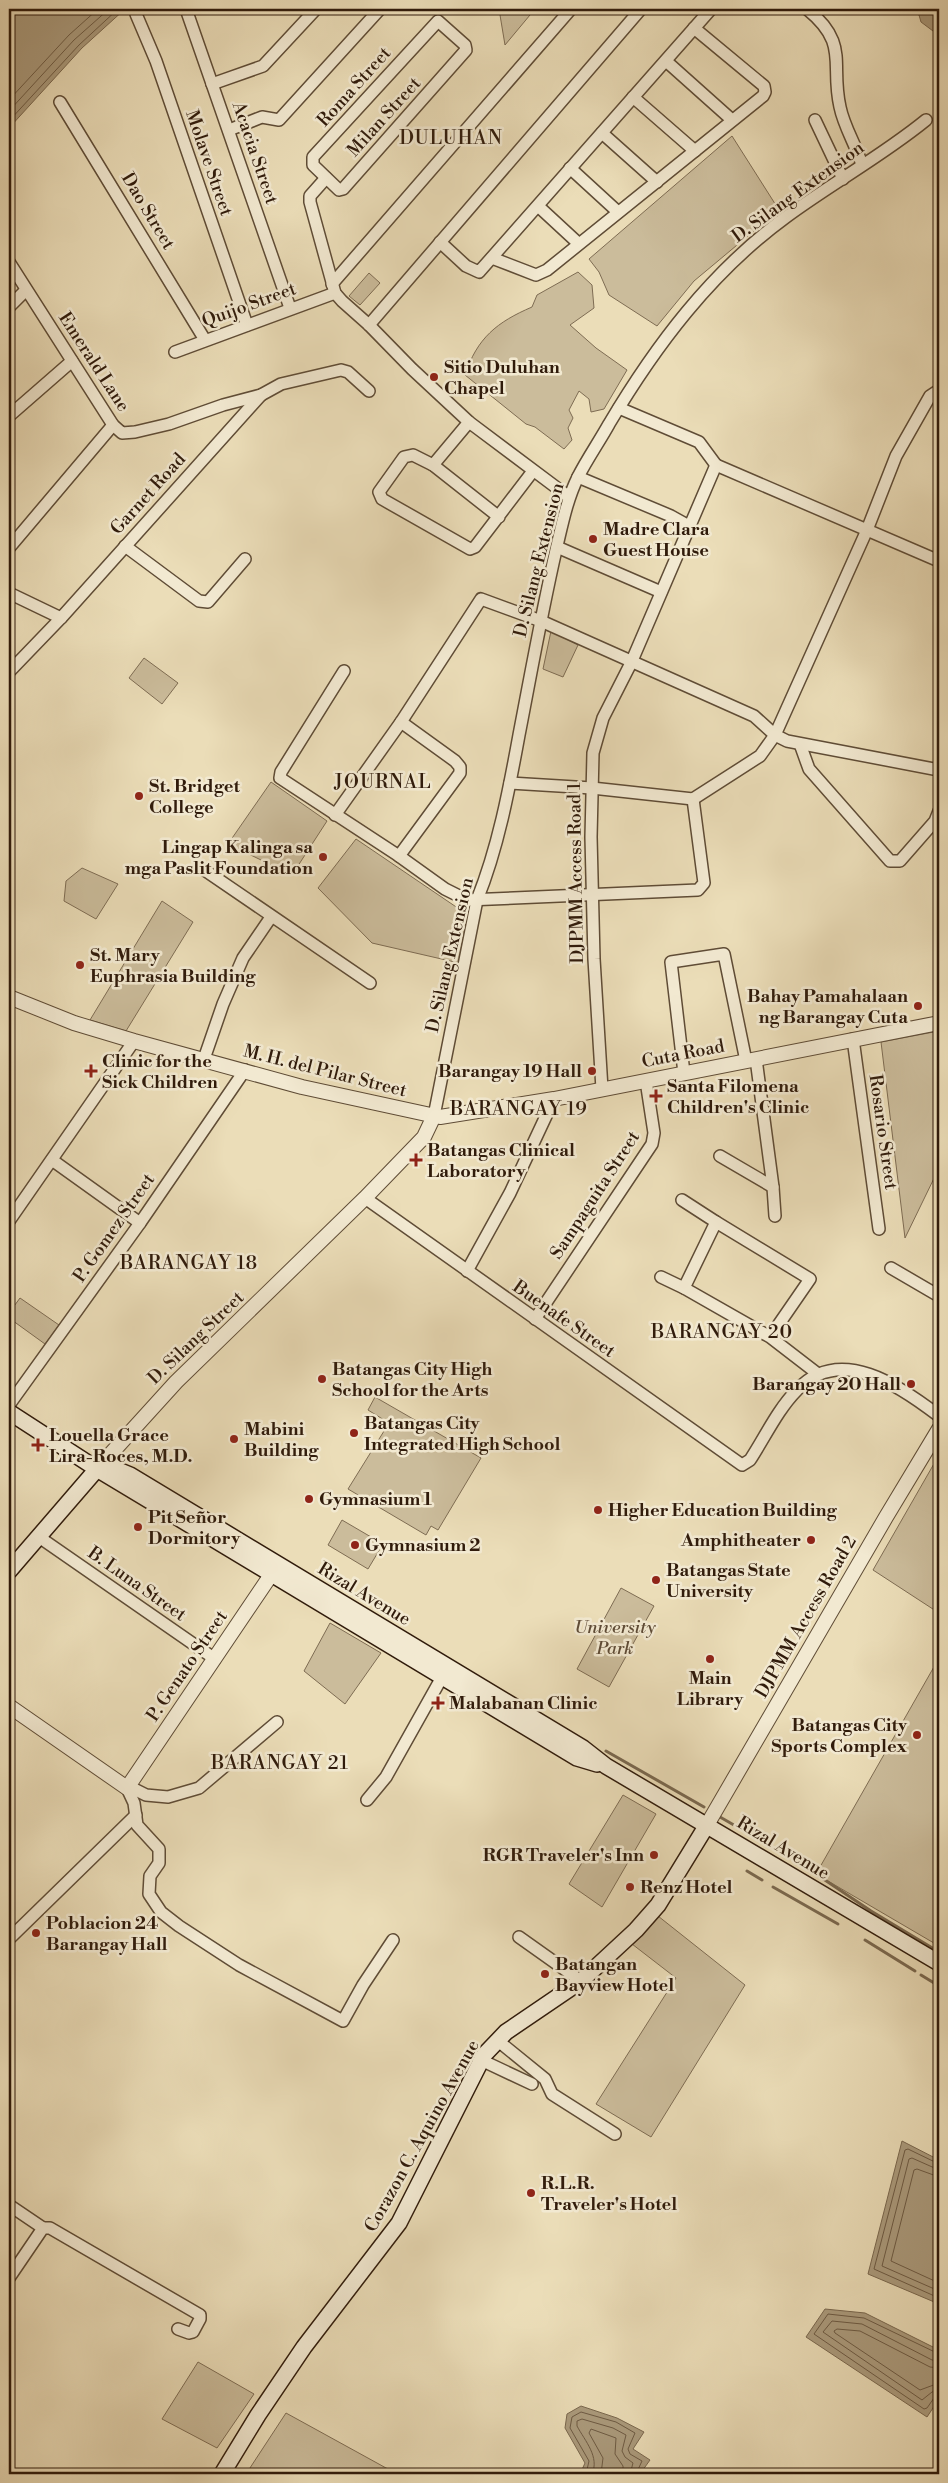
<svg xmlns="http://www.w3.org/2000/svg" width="948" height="2483" font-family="'Libre Bodoni',serif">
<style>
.green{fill:#cbbc9b;stroke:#7e6c53}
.water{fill:#ab9b7d;stroke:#7a684f}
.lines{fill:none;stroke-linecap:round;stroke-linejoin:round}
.shore{stroke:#6e5b44;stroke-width:1}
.stream{stroke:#7a684f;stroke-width:3}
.minor-casing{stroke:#5f4c36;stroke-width:14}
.tertiary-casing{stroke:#5f4c36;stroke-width:16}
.secondary-casing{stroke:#301b0b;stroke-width:18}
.minor{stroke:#f2e9d1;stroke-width:11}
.tertiary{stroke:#f2e9d1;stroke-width:14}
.secondary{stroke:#f2e9d1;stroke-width:15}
.poi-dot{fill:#8f2418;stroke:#f2e9d1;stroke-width:2}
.labels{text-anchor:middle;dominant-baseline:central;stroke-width:5;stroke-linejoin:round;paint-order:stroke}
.street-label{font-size:18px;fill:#301b0b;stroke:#f2e9d1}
.poi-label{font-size:18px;font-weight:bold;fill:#301b0b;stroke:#f2e9d1;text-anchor:start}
.park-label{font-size:18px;font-style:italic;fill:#5e4b36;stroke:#f2e9d1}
.neighbourhood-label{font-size:19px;letter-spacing:1px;fill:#301b0b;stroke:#f2e9d1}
</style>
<rect width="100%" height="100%" fill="#ebddb8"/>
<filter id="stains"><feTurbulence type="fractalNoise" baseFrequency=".004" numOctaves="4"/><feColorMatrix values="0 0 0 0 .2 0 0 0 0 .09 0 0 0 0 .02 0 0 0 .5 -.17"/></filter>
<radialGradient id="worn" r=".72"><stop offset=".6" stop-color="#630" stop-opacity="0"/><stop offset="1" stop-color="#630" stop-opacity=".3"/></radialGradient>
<g class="green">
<path d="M 499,9 L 535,9 L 505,45 Z"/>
<path d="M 732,136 L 779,210 L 694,281 L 657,326 L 609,295 L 599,272 L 589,259 Z"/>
<path d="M 578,272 L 592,285 L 594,308 L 570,325 L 596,348 L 627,370 L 604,409 L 591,412 L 589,399 L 579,391 L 569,410 L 573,418 L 568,428 L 572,440 L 564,449 L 535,427 L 526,424 L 465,375 C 477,338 497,322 532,307 L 537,295 Z"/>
<path d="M 369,273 L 380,283 L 360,305 L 349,296 Z"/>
<path d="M 551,631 L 578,645 L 563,677 L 543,669 Z"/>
<path d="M 144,658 L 178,683 L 162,704 L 129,678 Z"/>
<path d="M 271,782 L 327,821 L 292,875 L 228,844 Z"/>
<path d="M 356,839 L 471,917 L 459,963 L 372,943 L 318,888 Z"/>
<path d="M 82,868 L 118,884 L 96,919 L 64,901 L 66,881 Z"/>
<path d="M 162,901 L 193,922 L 126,1031 L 90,1020 Z"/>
<path d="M 939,1031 L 939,1168 L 905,1238 L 881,1042 Z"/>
<path d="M 20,1298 L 59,1325 L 45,1344 L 9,1318 L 9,1313 Z"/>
<path d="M 375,1397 L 481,1458 L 438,1530 L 431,1526 L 426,1535 L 348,1489 L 389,1423 L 368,1410 Z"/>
<path d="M 939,1455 L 939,1613 L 873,1570 Z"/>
<path d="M 342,1520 L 383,1544 L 368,1569 L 328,1545 Z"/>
<path d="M 621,1588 L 654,1606 L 609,1687 L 577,1669 Z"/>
<path d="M 330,1623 L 381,1653 L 345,1704 L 304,1671 Z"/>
<path d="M 939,1658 L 939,1946 L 816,1874 Z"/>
<path d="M 623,1795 L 656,1814 L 602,1907 L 569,1884 Z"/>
<path d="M 658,1916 L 745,1985 L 651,2137 L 596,2104 L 676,1978 L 632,1944 Z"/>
<path d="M 198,2362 L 254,2394 L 217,2448 L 162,2419 Z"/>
<path d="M 286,2413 L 397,2474 L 246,2474 Z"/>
</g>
<g class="water">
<path d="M 9,9 L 125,9 L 82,48 L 9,128 Z"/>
<path d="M 909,9 L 939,9 L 939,28 L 933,31 L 921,22 L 919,15 Z"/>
<path d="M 902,2141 L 939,2160 L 939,2304 L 868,2274 Z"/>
<path d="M 825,2309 L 865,2313 L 939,2350 L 939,2399 L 927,2417 L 806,2337 Z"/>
<path d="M 581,2406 L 617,2418 L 644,2432 L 633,2449 L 650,2460 L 640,2474 L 580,2474 L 585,2463 L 565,2428 L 567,2414 Z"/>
</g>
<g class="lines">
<g class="shore">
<path d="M 9,100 L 69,35 L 98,9"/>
<path d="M 9,111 L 74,40 L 109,9"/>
<path d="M 9,121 L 79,45 L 118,9"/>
<path d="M 939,2164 L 908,2149 L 905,2150 L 874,2269 L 939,2298"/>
<path d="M 939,2170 L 912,2158 L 909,2159 L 882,2266 L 939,2291"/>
<path d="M 939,2177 L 917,2169 L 914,2170 L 891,2261 L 939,2283"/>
<path d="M 939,2354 L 864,2318 L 828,2314 L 814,2334 L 924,2409 L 927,2408 L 934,2398 L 939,2397"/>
<path d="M 939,2361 L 932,2360 L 862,2324 L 832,2321 L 823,2332 L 922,2400 L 932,2392 L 939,2390"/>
<path d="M 939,2368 L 930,2367 L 860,2331 L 837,2329 L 834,2331 L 835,2333 L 920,2390 L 939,2383"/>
<path d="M 586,2474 L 589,2461 L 570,2428 L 572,2417 L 581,2412 L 616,2422 L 635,2433 L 628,2449 L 630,2454 L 642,2461 L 636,2474"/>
<path d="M 592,2474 C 600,2457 585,2441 577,2426 L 577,2421 L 582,2419 L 613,2428 L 626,2435 L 622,2451 L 625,2457 L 633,2463 L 630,2474"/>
<path d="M 601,2474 L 603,2458 L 589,2433 L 591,2429 L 616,2438 L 615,2454 L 623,2466 L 623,2474"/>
</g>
<g class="stream">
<path d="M 606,1751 L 704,1807"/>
<path d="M 720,1817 L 746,1832"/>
<path d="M 810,1870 L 871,1911 L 939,1952"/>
<path d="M 747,1871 L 762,1880"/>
<path d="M 773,1887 L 838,1924"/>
<path d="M 865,1940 L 915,1971"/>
<path d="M 921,1975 L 939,1986"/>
</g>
<g class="minor-casing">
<g id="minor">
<path d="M 186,9 L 290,308"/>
<path d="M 807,9 C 850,44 830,63 840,107 C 844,127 856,145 862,165"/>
<path d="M 136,14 L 156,61 L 247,325"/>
<path d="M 438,21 L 465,45 L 466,50 L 343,189 L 339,190 L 313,165 L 313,157 Z"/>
<path d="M 666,61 L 732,120"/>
<path d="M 212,84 L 263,66 L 316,9"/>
<path d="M 633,97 L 695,151"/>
<path d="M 60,102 L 205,340"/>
<path d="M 815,120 L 843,179"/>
<path d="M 229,130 L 262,117 L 279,120 L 380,9"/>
<path d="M 602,133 L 657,182"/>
<path d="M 570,168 L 618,212"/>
<path d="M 326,178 L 310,196 L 310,202 L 335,293 L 342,301 L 369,325 L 412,369 L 469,422 L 569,497"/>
<path d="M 538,206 L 578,243"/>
<path d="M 440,242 L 466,266 L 479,272 L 711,9"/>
<path d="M 492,258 L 536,275 L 547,270 L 763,96 L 765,92 L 764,86 L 694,28"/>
<path d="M 9,262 L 113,425 L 122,433 L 135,432 L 169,424 L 223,405 L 261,395 L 281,384 L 341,370 L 348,372 L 369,391"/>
<path d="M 332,284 L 571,9"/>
<path d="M 9,307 L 26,290"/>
<path d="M 369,325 L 641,9"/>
<path d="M 175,352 L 335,293"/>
<path d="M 619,408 L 699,442 L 716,465"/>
<path d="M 9,416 L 72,361"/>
<path d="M 433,465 L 469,422"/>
<path d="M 578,477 L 671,516 L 689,526"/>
<path d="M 499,517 L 433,465 L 413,455 L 404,457 L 379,492 L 382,499 L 470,549 L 475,547 L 533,471"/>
<path d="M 125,546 L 199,601 L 208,602 L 245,559"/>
<path d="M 557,547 L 661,592"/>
<path d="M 9,548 L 113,425"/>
<path d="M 9,593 L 61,618"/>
<path d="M 344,671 L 281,772 L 280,778 L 399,856 L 445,889 L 467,900 L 698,890 L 704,883 L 693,799"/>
<path d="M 9,672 L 61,618 L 261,395"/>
<path d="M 800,744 L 809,769 L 890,861 L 900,861 L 935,821 L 939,811"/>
<path d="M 510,783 L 592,788 L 693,799 L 760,756 L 775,735 L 867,530 L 896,456 L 930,396 L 939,390"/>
<path d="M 335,815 L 401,722 L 481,599 L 541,621 L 754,716 L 775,735 L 787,741 L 939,770"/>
<path d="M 399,856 L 460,773 L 460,767 L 455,761 L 401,722"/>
<path d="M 203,869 L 370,983"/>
<path d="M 853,1039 L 879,1229"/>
<path d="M 204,1059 L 223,1004 L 243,958 L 271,917"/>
<path d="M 756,1059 L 773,1187 L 775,1216"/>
<path d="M 684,1073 L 671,962 L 724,954 L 746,1061"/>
<path d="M 602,1089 L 594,959 L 591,837 L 593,753 L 603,718 L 631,663 L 716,465 L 939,561"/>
<path d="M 434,1116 L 477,900 C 498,848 509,790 519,735 C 531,673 542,611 556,550 C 562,525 567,499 578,477 C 587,459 599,442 609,424 C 656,345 711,272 786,217 C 832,183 882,156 926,120"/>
<path d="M 720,1156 L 773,1187"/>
<path d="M 52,1160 L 140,1223"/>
<path d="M 365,1198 L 742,1465 L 750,1460 C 765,1437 778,1409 797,1390 C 840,1344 900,1386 939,1416"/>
<path d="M 682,1200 L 716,1222"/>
<path d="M 9,1221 L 134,1041"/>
<path d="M 891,1268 L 939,1296"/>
<path d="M 467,1271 L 510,1193 L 554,1099"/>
<path d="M 661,1277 L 684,1288"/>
<path d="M 535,1319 L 652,1144 L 654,1133 L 646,1081"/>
<path d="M 770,1337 L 810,1279 L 716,1222 L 684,1288 L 770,1337 L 818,1374"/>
<path d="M 9,1405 L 140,1223 L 245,1070"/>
<path d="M 39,1537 L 215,1659"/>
<path d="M 128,1786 L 146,1795 L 168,1797 L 199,1788 L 277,1722"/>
<path d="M 127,1788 L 134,1803 L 137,1825 L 159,1849 L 159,1863 L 150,1876 L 149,1894 L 161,1912 L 179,1926 L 239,1965 L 343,2021 L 363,1985 L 393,1940"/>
<path d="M 367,1800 L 386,1777 L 446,1670"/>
<path d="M 519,1937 L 581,1981"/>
<path d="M 9,1939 L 136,1815"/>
<path d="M 497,2040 L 545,2079 L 552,2094 L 615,2134"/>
<path d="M 481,2060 L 532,2084"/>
<path d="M 9,2205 L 43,2228"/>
<path d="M 9,2278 L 43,2228 L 50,2228 L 200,2315 L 200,2319 L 193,2332 L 189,2333 L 178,2329"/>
</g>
</g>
<g class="tertiary-casing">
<g id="tertiary">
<path d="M 9,997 L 74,1023 L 134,1041 L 302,1087 L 440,1117 L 554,1099 L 939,1023"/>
<path d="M 97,1469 L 176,1382 L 365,1198 L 424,1137 L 434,1116"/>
<path d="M 9,1706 L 127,1788 L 277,1566"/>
<path d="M 707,1825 L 886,1517 L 939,1429"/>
</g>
</g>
<g class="secondary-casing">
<g id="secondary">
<path d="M 9,1412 L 97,1469 L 577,1758 L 597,1764"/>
<path d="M 97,1469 L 113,1468 L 130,1475 L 583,1748 L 606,1766 L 939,1963"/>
<path d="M 9,1571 L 97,1469"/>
<path d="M 222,2474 L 258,2415 L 304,2347 L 399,2223 L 484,2055 L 506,2032 L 581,1981 L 636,1930 L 658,1905 L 707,1825"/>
</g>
</g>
<use href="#minor" class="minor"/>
<use href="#tertiary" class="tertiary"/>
<use href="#secondary" class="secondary"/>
</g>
<g class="poi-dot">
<circle cx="434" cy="377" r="5"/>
<circle cx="593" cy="539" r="5"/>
<circle cx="139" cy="796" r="5"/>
<circle cx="323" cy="857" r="5"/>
<circle cx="80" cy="965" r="5"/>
<circle cx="918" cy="1006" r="5"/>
<path d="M88.5 1063.5h5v5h5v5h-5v5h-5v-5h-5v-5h5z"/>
<circle cx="592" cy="1071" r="5"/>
<path d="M653.5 1088.5h5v5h5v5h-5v5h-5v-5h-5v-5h5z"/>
<path d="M413.5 1152.5h5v5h5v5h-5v5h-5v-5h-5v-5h5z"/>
<circle cx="322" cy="1379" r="5"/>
<circle cx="911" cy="1384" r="5"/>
<circle cx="354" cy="1433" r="5"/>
<circle cx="234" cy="1439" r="5"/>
<path d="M35.5 1437.5h5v5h5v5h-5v5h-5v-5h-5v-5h5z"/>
<circle cx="309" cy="1499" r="5"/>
<circle cx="598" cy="1510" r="5"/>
<circle cx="138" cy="1527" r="5"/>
<circle cx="811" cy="1540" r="5"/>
<circle cx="355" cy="1545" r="5"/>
<circle cx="656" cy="1580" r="5"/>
<circle cx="710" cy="1659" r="5"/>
<path d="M435.5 1695.5h5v5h5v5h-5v5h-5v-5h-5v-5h5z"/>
<circle cx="917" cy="1735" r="5"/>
<circle cx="654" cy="1855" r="5"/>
<circle cx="630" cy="1887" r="5"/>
<circle cx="36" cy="1933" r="5"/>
<circle cx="545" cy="1974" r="5"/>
<circle cx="531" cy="2193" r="5"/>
</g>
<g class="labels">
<g class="street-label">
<text transform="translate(354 87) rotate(-48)">Roma Street</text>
<text transform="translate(384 117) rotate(-48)">Milan Street</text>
<text transform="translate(255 153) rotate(71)">Acacia Street</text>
<text transform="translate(209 163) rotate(71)">Molave Street</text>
<text transform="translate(798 192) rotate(-36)">D. Silang Extension</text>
<text transform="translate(148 211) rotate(59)">Dao Street</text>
<text transform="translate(249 305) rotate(-20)">Quijo Street</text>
<text transform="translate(94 362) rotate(57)">Emerald Lane</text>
<text transform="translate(148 494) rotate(-48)">Garnet Road</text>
<text transform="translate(539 560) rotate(-76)">D. Silang Extension</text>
<text transform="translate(576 873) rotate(-91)">DJPMM Access Road 1</text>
<text transform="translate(450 955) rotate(-77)">D. Silang Extension</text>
<text transform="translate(683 1054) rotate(-11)">Cuta Road</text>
<text transform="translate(325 1071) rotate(14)">M. H. del Pilar Street</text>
<text transform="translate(883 1132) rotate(82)">Rosario Street</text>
<text transform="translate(595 1195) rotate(-57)">Sampaguita Street</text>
<text transform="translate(114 1228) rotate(-55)">P. Gomez Street</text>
<text transform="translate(564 1319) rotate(35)">Buenafe Street</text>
<text transform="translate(196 1338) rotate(-44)">D. Silang Street</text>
<text transform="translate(137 1584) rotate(35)">B. Luna Street</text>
<text transform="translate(364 1594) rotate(31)">Rizal Avenue</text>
<text transform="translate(806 1617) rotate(-60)">DJPMM Access Road 2</text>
<text transform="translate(187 1666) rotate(-56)">P. Genato Street</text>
<text transform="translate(783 1848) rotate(31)">Rizal Avenue</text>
<text transform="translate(422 2136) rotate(-61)">Corazon C. Aquino Avenue</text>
</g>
<g class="poi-label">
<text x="444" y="367">Sitio Duluhan<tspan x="444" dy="21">Chapel</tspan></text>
<text x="603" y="529">Madre Clara<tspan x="603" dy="21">Guest House</tspan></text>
<text x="149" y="786">St. Bridget<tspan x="149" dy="21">College</tspan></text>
<text x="313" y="847" text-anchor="end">Lingap Kalinga sa<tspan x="313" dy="21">mga Paslit Foundation</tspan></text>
<text x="90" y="955">St. Mary<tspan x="90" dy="21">Euphrasia Building</tspan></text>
<text x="908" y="996" text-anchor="end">Bahay Pamahalaan<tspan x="908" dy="21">ng Barangay Cuta</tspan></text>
<text x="102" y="1061">Clinic for the<tspan x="102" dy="21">Sick Children</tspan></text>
<text x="582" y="1071" text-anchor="end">Barangay 19 Hall</text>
<text x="667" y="1086">Santa Filomena<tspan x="667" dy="21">Children's Clinic</tspan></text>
<text x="427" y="1150">Batangas Clinical<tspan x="427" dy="21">Laboratory</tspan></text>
<text x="332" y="1369">Batangas City High<tspan x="332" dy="21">School for the Arts</tspan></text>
<text x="901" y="1384" text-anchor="end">Barangay 20 Hall</text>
<text x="364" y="1423">Batangas City<tspan x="364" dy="21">Integrated High School</tspan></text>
<text x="244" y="1429">Mabini<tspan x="244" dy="21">Building</tspan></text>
<text x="49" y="1435">Louella Grace<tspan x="49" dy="21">Lira-Roces, M.D.</tspan></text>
<text x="319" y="1499">Gymnasium 1</text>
<text x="608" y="1510">Higher Education Building</text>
<text x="148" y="1517">Pit Señor<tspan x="148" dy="21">Dormitory</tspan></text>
<text x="801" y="1540" text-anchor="end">Amphitheater</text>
<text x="365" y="1545">Gymnasium 2</text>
<text x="666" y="1570">Batangas State<tspan x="666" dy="21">University</tspan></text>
<text x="710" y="1678" text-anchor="middle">Main<tspan x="710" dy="21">Library</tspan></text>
<text x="449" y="1703">Malabanan Clinic</text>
<text x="907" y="1725" text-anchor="end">Batangas City<tspan x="907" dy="21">Sports Complex</tspan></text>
<text x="644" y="1855" text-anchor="end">RGR Traveler's Inn</text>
<text x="640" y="1887">Renz Hotel</text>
<text x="46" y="1923">Poblacion 24<tspan x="46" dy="21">Barangay Hall</tspan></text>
<text x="555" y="1964">Batangan<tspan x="555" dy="21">Bayview Hotel</tspan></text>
<text x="541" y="2183">R.L.R.<tspan x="541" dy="21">Traveler's Hotel</tspan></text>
</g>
<g class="park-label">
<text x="615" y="1627">University<tspan x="615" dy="21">Park</tspan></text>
</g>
<g class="neighbourhood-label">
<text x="451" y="138">DULUHAN</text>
<text x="383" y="782">JOURNAL</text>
<text x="519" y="1109">BARANGAY 19</text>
<text x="189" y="1263">BARANGAY 18</text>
<text x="722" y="1332">BARANGAY 20</text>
<text x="280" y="1763">BARANGAY 21</text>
</g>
</g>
<rect width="948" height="2483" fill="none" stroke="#ebddb8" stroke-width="30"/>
<rect x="10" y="10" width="928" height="2463" fill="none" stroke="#301b0b" stroke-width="2.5"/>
<rect x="15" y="15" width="918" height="2453" fill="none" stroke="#301b0b"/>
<rect width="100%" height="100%" filter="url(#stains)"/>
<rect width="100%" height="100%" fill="url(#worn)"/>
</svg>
